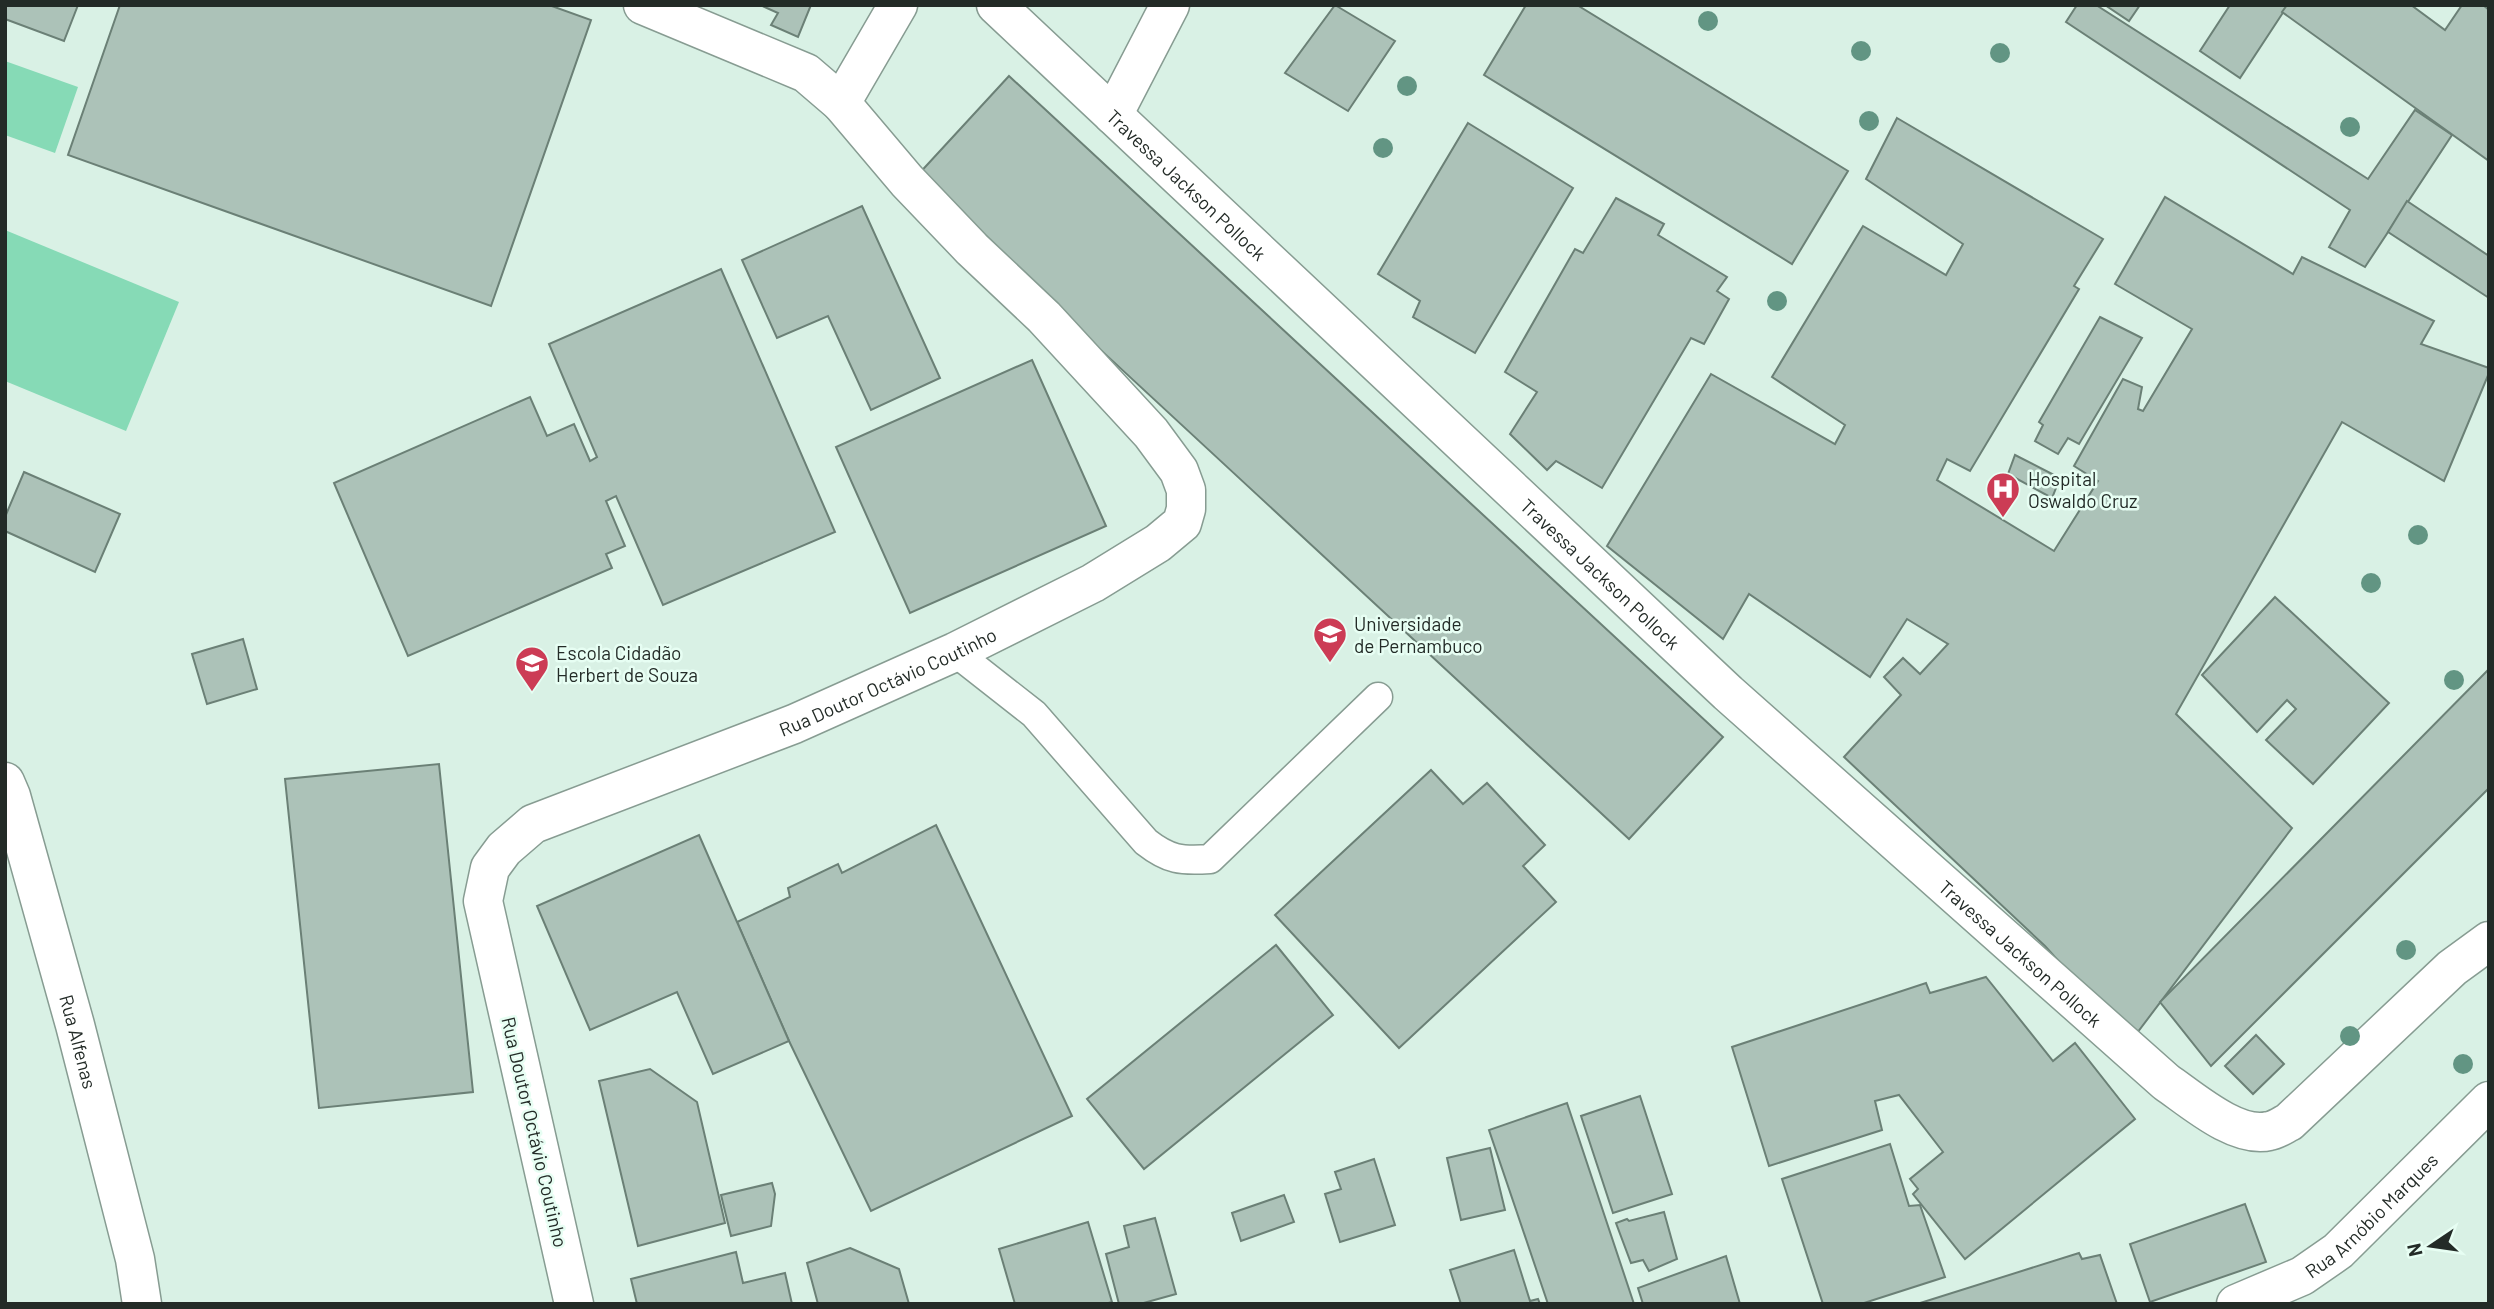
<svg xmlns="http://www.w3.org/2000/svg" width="2494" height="1309" font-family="Barlow,sans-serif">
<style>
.water{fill:#86dab6}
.building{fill:#acc2b8;stroke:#6b8076;stroke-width:2}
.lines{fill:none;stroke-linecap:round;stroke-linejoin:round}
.lane-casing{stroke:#879c92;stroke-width:31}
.street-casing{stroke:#879c92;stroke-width:41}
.lane{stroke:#fff;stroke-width:28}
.street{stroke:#fff;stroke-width:38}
.tree{fill:#629583}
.labels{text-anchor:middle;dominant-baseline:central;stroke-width:5;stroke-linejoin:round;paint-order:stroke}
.street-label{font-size:19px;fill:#232b27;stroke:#e7fef3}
.poi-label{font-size:19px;fill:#232b27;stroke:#e7fef3;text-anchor:start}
</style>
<rect width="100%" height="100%" fill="#d9f1e5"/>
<g class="water">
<path d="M 5,61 L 78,87 L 55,153 L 5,135 Z"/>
<path d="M 5,230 L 179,302 L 126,431 L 5,381 Z"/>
</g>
<g class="building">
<path d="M 5,5 L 78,5 L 64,41 L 5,19 Z"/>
<path d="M 120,5 L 549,5 L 591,20 L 491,306 L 68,155 Z"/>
<path d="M 760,5 L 811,5 L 798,37 L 771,25 L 778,13 Z"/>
<path d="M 1335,5 L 1395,41 L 1348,111 L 1285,73 Z"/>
<path d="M 1526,5 L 1577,5 L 1848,171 L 1792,264 L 1484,75 Z"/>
<path d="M 2077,5 L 2096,5 L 2368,179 L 2415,110 L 2452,135 L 2365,267 L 2329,247 L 2350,210 L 2066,22 Z"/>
<path d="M 2105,5 L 2140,5 L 2129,21 Z"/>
<path d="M 2230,5 L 2288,5 L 2240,78 L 2200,51 Z"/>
<path d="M 2287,5 L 2411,5 L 2445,30 L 2462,5 L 2483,5 L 2489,10 L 2489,161 L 2282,12 Z"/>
<path d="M 1009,76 L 1723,737 L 1629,839 L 915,178 Z"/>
<path d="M 1897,118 L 2103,239 L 2074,286 L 2079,289 L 1970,471 L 1947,459 L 1937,480 L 2054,551 L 2098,481 L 2074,466 L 2123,379 L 2142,387 L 2138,409 L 2143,411 L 2192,329 L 2115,284 L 2165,197 L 2293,274 L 2302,257 L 2434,321 L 2421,344 L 2489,368 L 2489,373 L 2444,481 L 2342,422 L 2176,714 L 2292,828 L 2131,1041 L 2045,946 L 1844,757 L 1901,695 L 1884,677 L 1903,658 L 1920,674 L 1948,644 L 1907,619 L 1870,677 L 1749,594 L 1723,639 L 1607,546 L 1711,374 L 1835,444 L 1845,425 L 1772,377 L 1863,226 L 1946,275 L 1963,244 L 1866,179 Z"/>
<path d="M 1468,123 L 1573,188 L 1475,353 L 1413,317 L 1420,301 L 1378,274 Z"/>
<path d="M 1616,198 L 1664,224 L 1658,235 L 1727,277 L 1717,291 L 1729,299 L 1704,344 L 1691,338 L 1602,488 L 1556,461 L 1547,470 L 1510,434 L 1537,392 L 1505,372 L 1575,249 L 1583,253 Z"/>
<path d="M 2407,201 L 2489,256 L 2489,298 L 2388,232 Z"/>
<path d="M 862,206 L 940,378 L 871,410 L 828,316 L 777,338 L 742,260 Z"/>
<path d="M 721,269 L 835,532 L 663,605 L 616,496 L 606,501 L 625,546 L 606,554 L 612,568 L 408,656 L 334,483 L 530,397 L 547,436 L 574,424 L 590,461 L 597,457 L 549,344 Z"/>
<path d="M 2100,317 L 2142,338 L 2079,444 L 2068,438 L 2058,454 L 2035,441 L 2043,425 L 2039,422 Z"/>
<path d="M 1032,360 L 1106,526 L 910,613 L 836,447 Z"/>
<path d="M 2015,455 L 2060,478 L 2052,498 L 2008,474 Z"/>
<path d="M 24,472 L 120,514 L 95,572 L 5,531 L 5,517 Z"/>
<path d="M 2275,597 L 2389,703 L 2313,784 L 2266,740 L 2296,709 L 2287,700 L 2257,732 L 2202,675 Z"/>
<path d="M 243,639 L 257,689 L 207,704 L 192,654 Z"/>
<path d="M 2489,669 L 2489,788 L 2211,1066 L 2160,1002 Z"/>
<path d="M 439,764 L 473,1092 L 319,1108 L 285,779 Z"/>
<path d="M 1431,770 L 1463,804 L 1487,783 L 1545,845 L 1523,866 L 1556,902 L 1399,1048 L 1275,915 Z"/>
<path d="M 936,825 L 1072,1116 L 871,1211 L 789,1041 L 737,922 L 790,897 L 788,888 L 838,864 L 842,873 Z"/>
<path d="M 699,835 L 789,1041 L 713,1074 L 677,992 L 590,1030 L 537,906 Z"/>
<path d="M 1276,945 L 1333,1015 L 1144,1169 L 1087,1099 Z"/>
<path d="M 1986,977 L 2053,1061 L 2075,1043 L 2135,1119 L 1965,1259 L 1913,1194 L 1918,1189 L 1910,1179 L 1943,1152 L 1899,1095 L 1875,1101 L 1882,1130 L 1769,1166 L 1732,1047 L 1926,983 L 1930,993 Z"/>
<path d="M 2256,1035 L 2284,1064 L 2253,1094 L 2225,1066 Z"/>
<path d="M 650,1069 L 697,1102 L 725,1223 L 638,1246 L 599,1081 Z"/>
<path d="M 1640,1096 L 1672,1194 L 1613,1213 L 1581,1116 Z"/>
<path d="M 1567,1103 L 1634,1304 L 1548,1304 L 1489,1130 Z"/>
<path d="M 1890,1144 L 1909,1206 L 1920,1205 L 1945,1277 L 1861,1304 L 1823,1304 L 1782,1179 Z"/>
<path d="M 1490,1148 L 1505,1210 L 1461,1220 L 1447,1158 Z"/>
<path d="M 1374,1159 L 1395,1225 L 1340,1242 L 1325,1194 L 1341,1189 L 1335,1172 Z"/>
<path d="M 772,1183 L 775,1194 L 771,1226 L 731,1236 L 721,1195 Z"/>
<path d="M 1284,1195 L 1294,1222 L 1241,1241 L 1232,1213 Z"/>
<path d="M 2245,1204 L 2266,1262 L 2150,1302 L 2130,1244 Z"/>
<path d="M 1664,1212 L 1677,1259 L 1649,1271 L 1643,1260 L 1631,1263 L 1616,1223 L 1627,1219 L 1629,1221 Z"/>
<path d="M 1155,1218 L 1176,1294 L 1140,1304 L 1119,1304 L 1106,1254 L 1129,1247 L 1124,1226 Z"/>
<path d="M 1088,1222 L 1112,1302 L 1105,1304 L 1015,1304 L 999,1249 Z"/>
<path d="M 850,1248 L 899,1269 L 909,1304 L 818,1304 L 807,1263 Z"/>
<path d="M 1514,1250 L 1530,1301 L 1538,1299 L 1540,1304 L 1461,1304 L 1450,1270 Z"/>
<path d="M 736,1252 L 743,1283 L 785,1273 L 792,1304 L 637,1304 L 631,1279 Z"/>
<path d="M 2079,1253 L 2082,1259 L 2100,1255 L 2117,1304 L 1917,1304 Z"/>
<path d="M 1726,1256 L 1740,1304 L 1643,1304 L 1638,1288 Z"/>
</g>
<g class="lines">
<g class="lane-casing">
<path id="lane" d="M 955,652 L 1034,714 L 1146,842 C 1169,860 1181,861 1210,859 L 1378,697"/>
</g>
<g class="street-casing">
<g id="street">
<path d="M 643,5 L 806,73 L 841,103 L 898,5"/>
<path id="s1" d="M 996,5 L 1728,693 L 2166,1082 C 2191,1099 2236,1139 2269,1131 C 2276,1130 2283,1125 2289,1122 L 2452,968 L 2489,941"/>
<path d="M 1113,115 L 1170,5"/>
<path id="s2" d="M 5,782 L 11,796 L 75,1025 L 135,1259 L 142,1304"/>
<path id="s3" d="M 574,1304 L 483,901 L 490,868 L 504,849 L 533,824 L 794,724 L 955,652 L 1093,583 L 1158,543 L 1182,523 L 1186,509 L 1186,490 L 1179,471 L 1151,433 L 1044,317 L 972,249 L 907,181 L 841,103"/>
<path id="s4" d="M 2236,1304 L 2302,1276 L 2338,1251 L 2489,1101"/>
</g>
</g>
<use href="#lane" class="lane"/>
<use href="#street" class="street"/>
</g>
<g class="tree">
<circle cx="1708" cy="21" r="10"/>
<circle cx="1861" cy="51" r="10"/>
<circle cx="2000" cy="53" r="10"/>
<circle cx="1407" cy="86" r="10"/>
<circle cx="1869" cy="121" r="10"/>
<circle cx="2350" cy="127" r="10"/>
<circle cx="1383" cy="148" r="10"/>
<circle cx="1777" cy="301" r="10"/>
<circle cx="2418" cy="535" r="10"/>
<circle cx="2371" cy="583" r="10"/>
<circle cx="2454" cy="680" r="10"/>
<circle cx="2406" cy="950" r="10"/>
<circle cx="2350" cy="1036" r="10"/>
<circle cx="2463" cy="1064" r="10"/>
</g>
<defs>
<g id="hospital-pin" transform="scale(1.75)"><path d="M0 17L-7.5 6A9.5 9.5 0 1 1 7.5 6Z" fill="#cc3c55" stroke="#e7fef3"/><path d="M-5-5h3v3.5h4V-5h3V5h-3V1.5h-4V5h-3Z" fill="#fff"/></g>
<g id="university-pin" transform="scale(1.75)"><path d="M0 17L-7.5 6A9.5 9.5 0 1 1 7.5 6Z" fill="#cc3c55" stroke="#e7fef3"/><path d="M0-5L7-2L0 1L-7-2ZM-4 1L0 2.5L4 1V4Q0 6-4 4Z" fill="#fff"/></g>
<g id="school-pin" transform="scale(1.75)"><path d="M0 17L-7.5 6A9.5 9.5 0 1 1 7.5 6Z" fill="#cc3c55" stroke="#e7fef3"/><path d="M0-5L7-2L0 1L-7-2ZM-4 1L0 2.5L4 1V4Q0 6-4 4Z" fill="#fff"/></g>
</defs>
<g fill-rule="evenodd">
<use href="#hospital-pin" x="2003" y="489"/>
<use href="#university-pin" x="1330" y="634"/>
<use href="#school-pin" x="532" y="663"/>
</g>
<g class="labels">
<g class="street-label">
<text stroke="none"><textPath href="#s1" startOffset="262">Travessa Jackson Pollock</textPath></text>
<text stroke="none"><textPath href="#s1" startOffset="830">Travessa Jackson Pollock</textPath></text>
<text stroke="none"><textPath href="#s3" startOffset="891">Rua Doutor Octávio Coutinho</textPath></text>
<text stroke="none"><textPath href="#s1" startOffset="1396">Travessa Jackson Pollock</textPath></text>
<text stroke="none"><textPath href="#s2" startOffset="270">Rua Alfenas</textPath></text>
<text transform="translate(535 1132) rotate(77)">Rua Doutor Octávio Coutinho</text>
<text stroke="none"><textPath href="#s4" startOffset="164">Rua Arnóbio Marques</textPath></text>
</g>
<g class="poi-label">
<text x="2028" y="478">Hospital<tspan x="2028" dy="22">Oswaldo Cruz</tspan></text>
<text x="1354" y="623">Universidade<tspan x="1354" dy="22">de Pernambuco</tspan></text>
<text x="556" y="652">Escola Cidadão<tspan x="556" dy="22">Herbert de Souza</tspan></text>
</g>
</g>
<rect width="2494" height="1309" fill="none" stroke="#232b27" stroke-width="14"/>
<g transform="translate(2431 1246) rotate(257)" stroke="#e7fef3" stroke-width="5" paint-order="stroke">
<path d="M0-5L12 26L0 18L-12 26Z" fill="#232b27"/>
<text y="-10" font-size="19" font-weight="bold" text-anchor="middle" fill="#232b27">N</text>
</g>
</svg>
